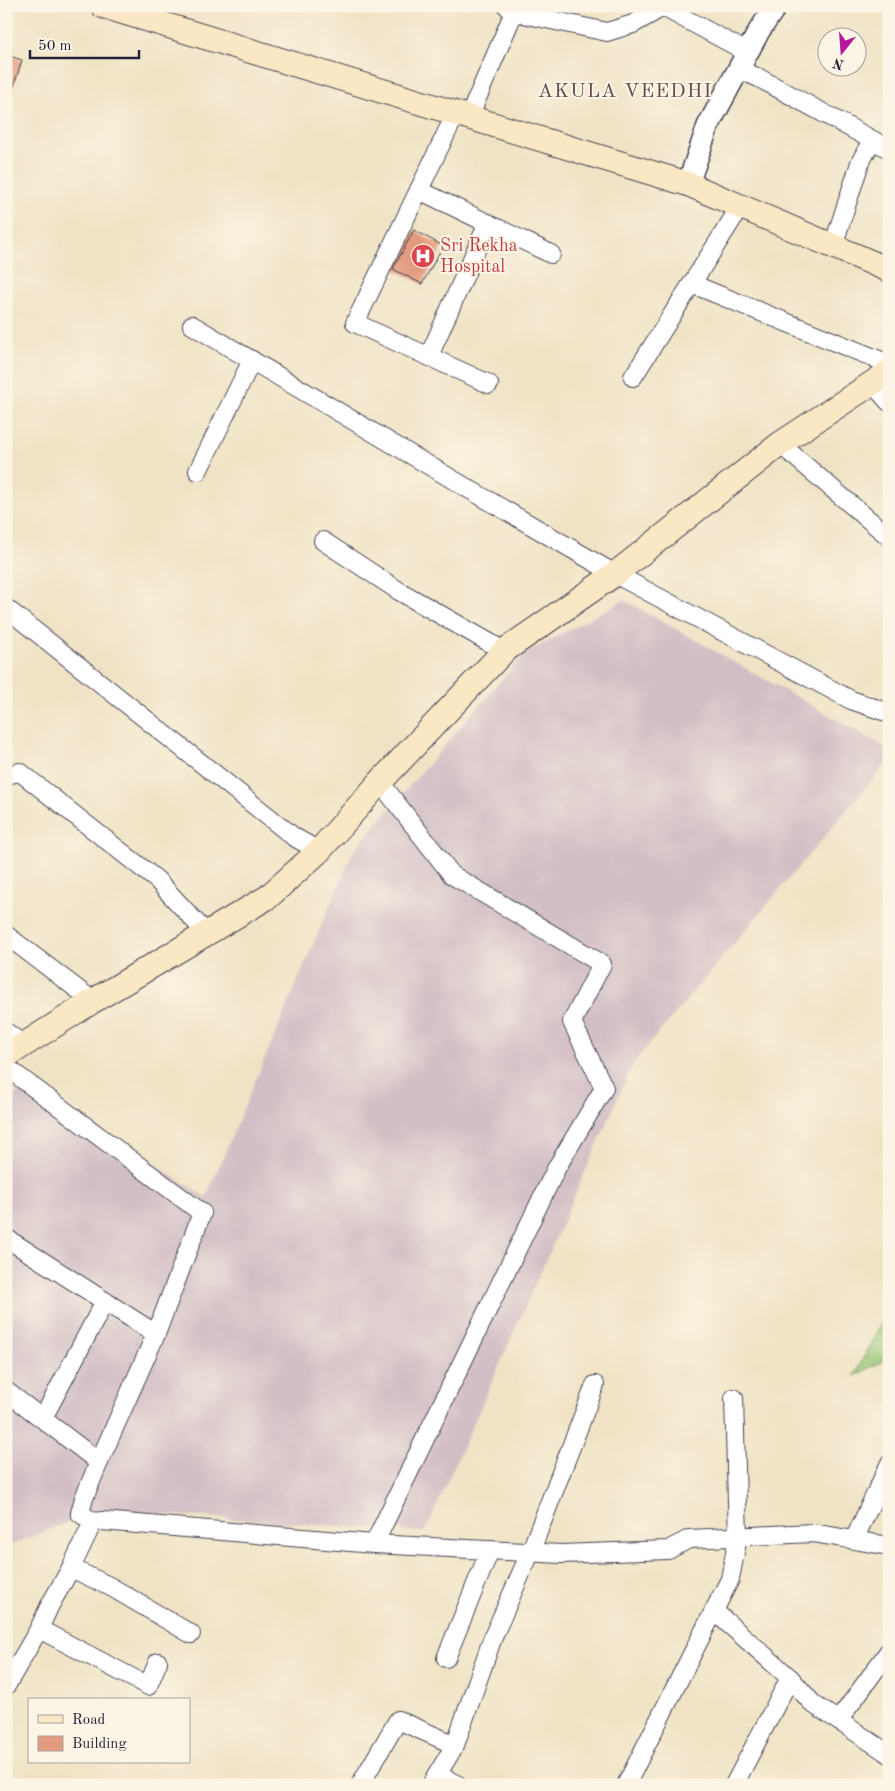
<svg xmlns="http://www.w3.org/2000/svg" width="895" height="1791" font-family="'Old Standard TT',serif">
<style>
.industrial{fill:#d2bec5}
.green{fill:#95c372;stroke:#5c7256}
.building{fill:#e39b7f}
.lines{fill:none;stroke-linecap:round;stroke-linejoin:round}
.minor-casing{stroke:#413f50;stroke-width:20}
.tertiary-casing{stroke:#413f50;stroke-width:24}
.secondary-casing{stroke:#413f50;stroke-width:26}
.minor{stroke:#fff;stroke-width:18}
.tertiary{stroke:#fff;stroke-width:21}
.secondary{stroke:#fae7c3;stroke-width:24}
.labels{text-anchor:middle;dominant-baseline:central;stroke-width:4;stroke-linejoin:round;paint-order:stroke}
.health-label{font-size:18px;fill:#be3a42;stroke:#fcf5e5;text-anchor:start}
.quarter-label{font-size:20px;letter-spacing:1px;fill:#664c53;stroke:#fcf5e5}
</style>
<rect width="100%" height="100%" fill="#fcf5e5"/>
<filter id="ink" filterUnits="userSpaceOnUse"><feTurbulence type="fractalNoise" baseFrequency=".02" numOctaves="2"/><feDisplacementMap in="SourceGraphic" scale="10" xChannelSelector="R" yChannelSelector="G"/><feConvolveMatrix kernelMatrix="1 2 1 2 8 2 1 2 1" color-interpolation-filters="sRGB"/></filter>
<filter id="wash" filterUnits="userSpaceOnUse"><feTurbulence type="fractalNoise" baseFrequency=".0096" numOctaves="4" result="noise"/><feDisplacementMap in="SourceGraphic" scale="20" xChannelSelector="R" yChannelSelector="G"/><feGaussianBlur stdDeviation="1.12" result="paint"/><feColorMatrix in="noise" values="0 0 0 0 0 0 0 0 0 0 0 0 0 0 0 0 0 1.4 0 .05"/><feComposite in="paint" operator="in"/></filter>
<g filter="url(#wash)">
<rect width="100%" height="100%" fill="#f0e3c5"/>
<path class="industrial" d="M 624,600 L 889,749 L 889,760 L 634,1062 L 425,1532 L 98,1510 L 6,1547 L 6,1100 L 30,1085 L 206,1197 L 353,851 L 523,655 Z"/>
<path class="green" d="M 889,1308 L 889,1358 L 854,1376 Z"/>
<g id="blocks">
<g class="building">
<path d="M 6,55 L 22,60 L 7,107 L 6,107 Z"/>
<path d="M 414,230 L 443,246 L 422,284 L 393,269 Z"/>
</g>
</g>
</g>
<g filter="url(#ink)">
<use href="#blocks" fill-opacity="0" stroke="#413f50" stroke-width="1"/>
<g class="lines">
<g class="minor-casing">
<g id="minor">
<path d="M 507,6 L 514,12 L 607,32 L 633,24 L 663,7 L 747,52"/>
<path d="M 738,69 L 759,78 L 889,149"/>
<path d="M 456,113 L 355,323 L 489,384"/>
<path d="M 469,117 L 514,12 L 519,6"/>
<path d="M 419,190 L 551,254"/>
<path d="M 833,246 L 860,163 L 872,140"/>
<path d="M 692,284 L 889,364"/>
<path d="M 192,325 L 467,488 L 615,574 L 851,700 L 889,713"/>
<path d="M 429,356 L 488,223"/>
<path d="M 633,377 L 740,207"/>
<path d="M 872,383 L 889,402"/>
<path d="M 780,444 L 889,537"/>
<path d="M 198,471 L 252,360"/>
<path d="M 323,541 L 399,591 L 504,651"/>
<path d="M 6,608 L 294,837 L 319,851"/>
<path d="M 6,775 L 20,772 L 157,880 L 206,933"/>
<path d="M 6,935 L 93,1001"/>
<path d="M 6,1032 L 24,1045"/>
<path d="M 6,1067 L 202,1213 L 156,1334"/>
<path d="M 6,1238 L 156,1334 L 99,1462 L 6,1391"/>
<path d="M 43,1418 L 105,1301"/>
<path d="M 93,1522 L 80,1513 L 84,1498 L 99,1462"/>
<path d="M 854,1540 L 889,1465"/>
<path d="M 374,1544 L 557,1167 L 604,1088 L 572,1022 L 602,964 L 452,875 L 380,782"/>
<path d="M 71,1568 L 93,1522 L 102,1521 L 374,1544 L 561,1554 L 668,1550 L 689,1539 L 813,1533 L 889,1546"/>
<path d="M 714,1611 L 790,1678"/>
<path d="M 39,1629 L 50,1605 L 71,1568 L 111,1587 L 191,1634"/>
<path d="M 446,1658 L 490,1550"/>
<path d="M 6,1686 L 39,1629 L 148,1686 L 158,1662"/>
<path d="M 838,1721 L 889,1651"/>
<path d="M 455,1745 L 493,1637 L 530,1553 L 595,1385"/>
<path d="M 437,1775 L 458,1785"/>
<path d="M 360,1785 L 398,1720 L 455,1745 L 431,1785"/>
<path d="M 626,1785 L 730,1579 L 738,1537 L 734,1398"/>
<path d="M 734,1785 L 790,1678 L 813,1704 L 889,1754"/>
</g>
</g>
<g class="tertiary-casing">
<path id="tertiary" d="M 688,184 L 708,126 L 759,31 L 776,6"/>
</g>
<g class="secondary-casing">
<g id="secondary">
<path d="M 103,6 L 688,184 L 889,270"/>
<path d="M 6,1056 L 93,1001 L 268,897 L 319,851 L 380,782 L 504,651 L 615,574 L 780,444 L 889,372"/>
</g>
</g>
<use href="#minor" class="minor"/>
<use href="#tertiary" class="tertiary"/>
<use href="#secondary" class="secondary"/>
</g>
</g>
<defs>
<g id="hospital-disc" transform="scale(1.25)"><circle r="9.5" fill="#e0444e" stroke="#fcf5e5"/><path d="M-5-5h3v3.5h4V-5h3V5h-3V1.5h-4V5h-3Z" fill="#fff"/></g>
</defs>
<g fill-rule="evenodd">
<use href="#hospital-disc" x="423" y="256"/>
</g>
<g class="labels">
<g class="health-label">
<text x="440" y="246">Sri Rekha<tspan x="440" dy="21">Hospital</tspan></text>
</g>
<g class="quarter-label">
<text x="625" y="92">AKULA VEEDHI</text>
</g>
</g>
<rect width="895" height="1791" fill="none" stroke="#fcf5e5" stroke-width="25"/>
<rect x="28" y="1698" width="162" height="65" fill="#fcf5e5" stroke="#a5a1a1"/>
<rect x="38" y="1715" width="25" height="8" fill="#fae7c3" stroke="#a5a1a1"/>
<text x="72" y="1724" font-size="15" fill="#22223b">Road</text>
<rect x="38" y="1736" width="25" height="15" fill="#e39b7f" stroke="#a5a1a1"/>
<text x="72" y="1748" font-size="15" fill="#22223b">Building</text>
<g transform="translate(842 52) rotate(197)"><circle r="24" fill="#fcf5e5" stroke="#a5a1a1"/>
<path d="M0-4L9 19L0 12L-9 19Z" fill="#b5179e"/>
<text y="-8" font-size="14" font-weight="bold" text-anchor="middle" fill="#22223b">N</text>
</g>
<path d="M30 50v8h109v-8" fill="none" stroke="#22223b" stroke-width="2.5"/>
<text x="38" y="50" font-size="15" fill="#22223b" stroke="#fcf5e5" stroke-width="4" paint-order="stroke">50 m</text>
</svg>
